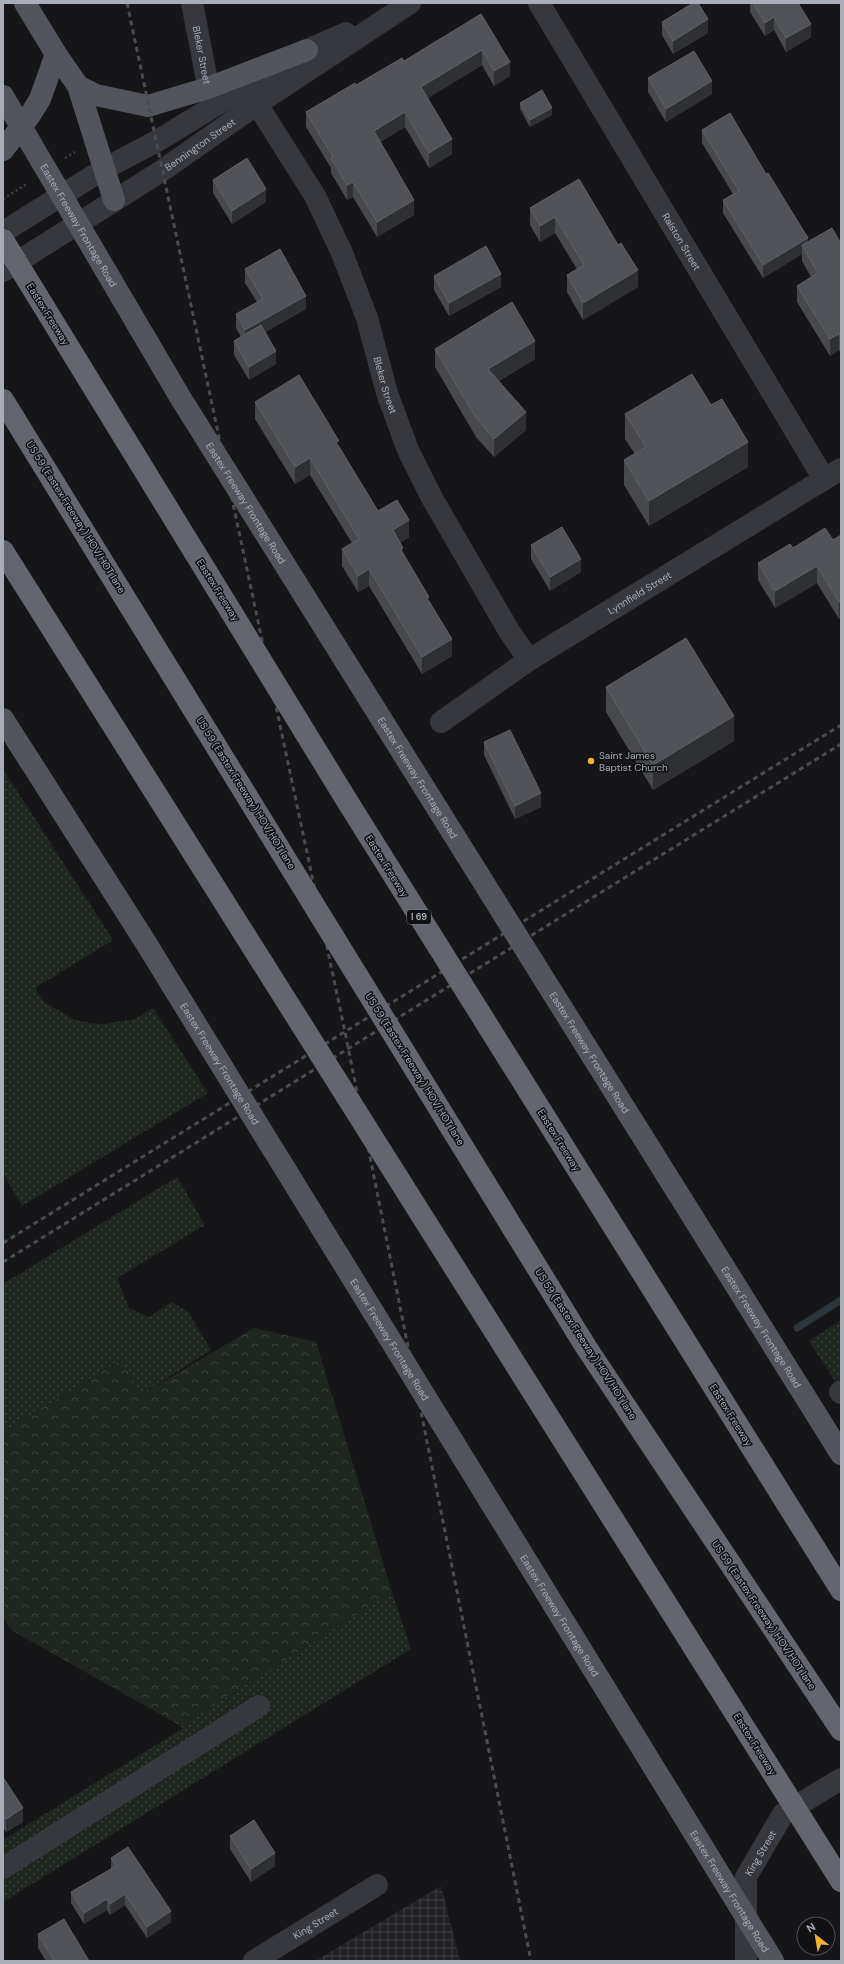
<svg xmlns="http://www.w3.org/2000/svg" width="844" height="1964" font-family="'DM Sans',sans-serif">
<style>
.industrial{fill:url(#industrial-grid)}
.grass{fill:url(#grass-dots)}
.forest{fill:url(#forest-crowns)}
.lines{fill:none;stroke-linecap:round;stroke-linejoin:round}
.stream{stroke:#2c353c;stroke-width:7}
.path{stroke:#3d3f44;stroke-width:2.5;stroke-dasharray:2 3;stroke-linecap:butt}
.minor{stroke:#37383d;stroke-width:22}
.major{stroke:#53555c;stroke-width:22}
.rail{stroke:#4a4c52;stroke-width:3;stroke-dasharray:5 4;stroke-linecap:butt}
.major-bridge{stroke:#53555c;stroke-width:22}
.highway-bridge{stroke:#63666e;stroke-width:22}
.wall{fill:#47494d}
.shaded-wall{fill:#2f3033}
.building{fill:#525359;stroke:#5f6168}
.poi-dot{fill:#f2b134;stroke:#111113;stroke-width:1.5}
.labels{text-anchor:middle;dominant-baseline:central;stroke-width:3;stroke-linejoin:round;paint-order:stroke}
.shield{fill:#111113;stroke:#7b7e86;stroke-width:1}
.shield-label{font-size:9px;font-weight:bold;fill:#a8adb8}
.street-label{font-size:10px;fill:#a8adb8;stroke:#111113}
.poi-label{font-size:10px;fill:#a8adb8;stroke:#111113;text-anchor:start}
</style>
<defs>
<pattern id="industrial-grid" width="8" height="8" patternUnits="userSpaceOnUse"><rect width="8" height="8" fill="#222225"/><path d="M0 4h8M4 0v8" fill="none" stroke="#3f3f43"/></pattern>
<pattern id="grass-dots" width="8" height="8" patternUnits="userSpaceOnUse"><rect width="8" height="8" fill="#1e261f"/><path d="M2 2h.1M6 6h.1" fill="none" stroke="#3c433d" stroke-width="1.8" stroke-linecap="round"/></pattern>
<pattern id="forest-crowns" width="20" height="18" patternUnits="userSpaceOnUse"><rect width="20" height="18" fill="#1e261f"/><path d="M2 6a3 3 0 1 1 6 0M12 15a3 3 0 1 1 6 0" fill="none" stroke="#3c433d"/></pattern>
</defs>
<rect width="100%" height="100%" fill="#161618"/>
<path class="industrial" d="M 441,1886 L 460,1961 L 315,1961 Z"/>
<g class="grass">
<path d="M 3,769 L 113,940 L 35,988 L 44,1002 L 73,1019 L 90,1023 L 103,1024 L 135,1019 L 153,1008 L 208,1093 L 22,1206 L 3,1173 Z"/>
<path d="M 177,1177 L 205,1225 L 117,1278 L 129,1308 L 149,1317 L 172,1302 L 189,1313 L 211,1350 L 142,1394 L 121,1360 L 3,1432 L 3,1284 Z"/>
<path d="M 841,1320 L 841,1384 L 838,1386 L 809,1341 Z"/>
<path d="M 392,1592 L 411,1649 L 3,1902 L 3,1840 L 182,1729 L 181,1726 Z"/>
</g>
<path class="forest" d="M 254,1328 L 316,1342 L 392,1592 L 181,1726 L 11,1630 L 3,1617 L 3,1432 L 121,1360 L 142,1394 Z"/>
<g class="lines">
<path class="stream" d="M 797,1328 L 841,1300"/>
<g class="path">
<path d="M 65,158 L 75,152"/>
<path d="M 3,199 L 28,183"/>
</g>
<g class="minor">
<path id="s1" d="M 192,3 L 212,106"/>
<path id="s2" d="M 539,3 L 824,479"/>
<path id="s3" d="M 257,104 L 315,196 L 342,253 L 367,318 L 387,393 L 408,450 L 432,498 L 509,631 L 529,660"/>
<path d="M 3,232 L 104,169 L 157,141 L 307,50 L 346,33"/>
<path id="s4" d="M 3,271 L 163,170 L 257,104 L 410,3"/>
<path id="s5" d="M 441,722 L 529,660 L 841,469"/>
<path d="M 840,1392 L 841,1393"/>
<path d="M 3,1868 L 259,1706"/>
<path id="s6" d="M 254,1961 L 377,1885"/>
<path id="s7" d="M 746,1961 L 746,1877 L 783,1814 L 841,1779"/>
</g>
<g class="major">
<path d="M 25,3 L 56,54 L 78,86 L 114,200"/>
<path d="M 78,86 L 96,95 L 148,106 L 208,88 L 307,50"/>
<path d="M 3,150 L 30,115 L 40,99 L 56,54"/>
<path d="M 3,719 L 141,935"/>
</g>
<g class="rail">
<path d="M 127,3 L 345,1032 L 531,1961"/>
<path d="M 3,1243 L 841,725"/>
<path d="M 3,1262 L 841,744"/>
</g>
<g class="major-bridge">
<path id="s8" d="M 3,96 L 180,397 L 841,1454"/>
<path id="s9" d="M 141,935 L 773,1961"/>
</g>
<g class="highway-bridge">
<path d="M 3,240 L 349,804 L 841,1590"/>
<path d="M 3,400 L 586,1347 L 841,1730"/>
<path d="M 3,551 L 841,1881"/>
</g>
</g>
<g class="wall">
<path d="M 750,3 L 798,3 L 811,37 L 786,52 L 774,30 L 765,36 L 750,12 Z"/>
<path d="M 481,14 L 510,76 L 494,86 L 482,65 L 428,98 L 452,154 L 429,168 L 405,127 L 380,142 L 414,215 L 377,237 L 353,197 L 347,200 L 331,173 L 331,168 L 306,127 L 306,112 L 404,61 Z"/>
<path d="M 662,22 L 708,33 L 673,54 L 662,35 Z"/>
<path d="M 648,78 L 712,94 L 666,122 L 648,92 Z"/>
<path d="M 520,103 L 552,115 L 530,127 L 520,109 Z"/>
<path d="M 702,130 L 808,242 L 841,244 L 841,354 L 839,350 L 830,356 L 797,302 L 797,286 L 811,277 L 802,261 L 802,254 L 763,278 L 723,213 L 723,200 L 733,194 L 702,143 Z"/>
<path d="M 579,179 L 618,245 L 638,287 L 583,320 L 567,292 L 567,275 L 577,269 L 555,233 L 540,242 L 530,225 L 530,208 Z"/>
<path d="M 213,180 L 266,202 L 232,224 L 213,193 Z"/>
<path d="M 245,269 L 306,309 L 265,332 L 276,364 L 249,380 L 234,355 L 234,341 L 241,337 L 236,328 L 236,314 L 257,302 L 245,283 Z"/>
<path d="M 434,276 L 501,287 L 449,316 L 434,290 Z"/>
<path d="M 435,349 L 535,359 L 499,381 L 526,430 L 494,457 L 476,437 L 435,367 Z"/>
<path d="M 255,402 L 339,446 L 378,511 L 409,537 L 400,543 L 403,553 L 429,602 L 452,656 L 422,674 L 369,586 L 358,592 L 342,566 L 342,549 L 352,543 L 310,475 L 295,484 L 255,419 Z"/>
<path d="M 625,414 L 748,467 L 649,526 L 624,485 L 624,460 L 635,454 L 625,439 Z"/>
<path d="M 841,535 L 841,618 L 839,619 L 817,583 L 775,608 L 758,580 L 758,563 L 793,548 L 833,540 Z"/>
<path d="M 531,545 L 581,572 L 550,591 L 531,559 Z"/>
<path d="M 606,687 L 734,741 L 653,790 L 606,712 Z"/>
<path d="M 484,742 L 541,807 L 515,819 L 484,755 Z"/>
<path d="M 3,1777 L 23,1822 L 6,1832 L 3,1828 Z"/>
<path d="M 230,1836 L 275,1866 L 251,1882 L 230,1849 Z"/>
<path d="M 111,1858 L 171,1922 L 147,1938 L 125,1905 L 110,1915 L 107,1910 L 84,1924 L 71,1903 L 71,1892 L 111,1869 Z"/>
<path d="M 38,1934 L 89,1961 L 46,1961 L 38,1948 Z"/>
</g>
<g class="shaded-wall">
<path d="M 774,17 L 774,30 L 765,36 L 765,23 Z"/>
<path d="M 708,19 L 708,33 L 673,54 L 673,41 Z"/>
<path d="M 811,24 L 811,37 L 786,52 L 786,38 Z"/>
<path d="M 482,50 L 482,65 L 421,102 L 421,87 Z"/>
<path d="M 510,62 L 510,76 L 494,86 L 494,71 Z"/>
<path d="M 712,81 L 712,94 L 666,122 L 666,109 Z"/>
<path d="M 552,108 L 552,115 L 530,127 L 530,120 Z"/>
<path d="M 405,112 L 405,127 L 374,145 L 374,131 Z"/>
<path d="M 452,139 L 452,154 L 429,168 L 429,153 Z"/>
<path d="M 353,182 L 353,197 L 347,200 L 347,185 Z"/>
<path d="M 266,189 L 266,202 L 232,224 L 232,211 Z"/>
<path d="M 414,200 L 414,215 L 377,237 L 377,222 Z"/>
<path d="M 555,217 L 555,233 L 540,242 L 540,226 Z"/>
<path d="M 808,238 L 808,251 L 802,245 L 802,254 L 763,278 L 763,265 Z"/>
<path d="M 638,270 L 638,287 L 583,320 L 583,303 Z"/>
<path d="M 501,274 L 501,287 L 449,316 L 449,303 Z"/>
<path d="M 306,296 L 306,309 L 245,344 L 245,330 Z"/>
<path d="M 839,334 L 839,350 L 830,356 L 830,339 Z"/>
<path d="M 535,341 L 535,359 L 488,387 L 488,369 Z"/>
<path d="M 276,351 L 276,364 L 249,380 L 249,367 Z"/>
<path d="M 526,412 L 526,430 L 494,457 L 494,439 Z"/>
<path d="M 748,442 L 748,467 L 649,526 L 649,501 Z"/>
<path d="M 310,458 L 310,475 L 295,484 L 295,467 Z"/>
<path d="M 409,520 L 409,537 L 393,547 L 393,530 Z"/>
<path d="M 581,559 L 581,572 L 550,591 L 550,577 Z"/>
<path d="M 817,566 L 817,583 L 775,608 L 775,591 Z"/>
<path d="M 369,569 L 369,586 L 358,592 L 358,576 Z"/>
<path d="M 841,601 L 841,618 L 839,619 L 839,602 Z"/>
<path d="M 452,639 L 452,656 L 422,674 L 422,657 Z"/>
<path d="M 734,716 L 734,741 L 653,790 L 653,765 Z"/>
<path d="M 541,793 L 541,807 L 515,819 L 515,806 Z"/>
<path d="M 23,1808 L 23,1822 L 6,1832 L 6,1819 Z"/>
<path d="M 275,1853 L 275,1866 L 251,1882 L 251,1869 Z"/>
<path d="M 125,1894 L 125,1905 L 110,1915 L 110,1904 Z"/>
<path d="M 107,1899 L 107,1910 L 84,1924 L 84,1913 Z"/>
<path d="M 171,1911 L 171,1922 L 147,1938 L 147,1927 Z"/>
</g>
<g class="building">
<path d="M 693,3 L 698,3 L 708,19 L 673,41 L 662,22 Z"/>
<path d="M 753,3 L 798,3 L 811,24 L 786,38 L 774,17 L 765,23 Z"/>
<path d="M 481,14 L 510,62 L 494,71 L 482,50 L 421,87 L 452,139 L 429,153 L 405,112 L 374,131 L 414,200 L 377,222 L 353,182 L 347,185 L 331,158 L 333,157 L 306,112 L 355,83 L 356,85 L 402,58 L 404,61 Z"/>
<path d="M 694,51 L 712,81 L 666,109 L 648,78 Z"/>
<path d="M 542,90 L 552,108 L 530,120 L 520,103 Z"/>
<path d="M 730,113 L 766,174 L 768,173 L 808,238 L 763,265 L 723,200 L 739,191 L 702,130 Z"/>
<path d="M 247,158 L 266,189 L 232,211 L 213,180 Z"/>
<path d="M 579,179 L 618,245 L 621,243 L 638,270 L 583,303 L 567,275 L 584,265 L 555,217 L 540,226 L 530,208 Z"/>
<path d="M 832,228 L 841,244 L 841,338 L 839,334 L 830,339 L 797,286 L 818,273 L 802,245 Z"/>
<path d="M 486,246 L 501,274 L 449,303 L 434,276 Z"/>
<path d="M 280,249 L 306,296 L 245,330 L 236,314 L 263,299 L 245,269 Z"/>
<path d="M 512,302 L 535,341 L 488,369 L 526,412 L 494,439 L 476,418 L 435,349 Z"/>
<path d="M 261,325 L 276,351 L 249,367 L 234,341 Z"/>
<path d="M 692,374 L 711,405 L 722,399 L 748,442 L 649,501 L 624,460 L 646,447 L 625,414 Z"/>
<path d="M 299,375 L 339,441 L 336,442 L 378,511 L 397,500 L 409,520 L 393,530 L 403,548 L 401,550 L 429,597 L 427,598 L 452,639 L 422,657 L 369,569 L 358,576 L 342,549 L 359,539 L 310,458 L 295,467 L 255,402 Z"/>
<path d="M 562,527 L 581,559 L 550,577 L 531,545 Z"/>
<path d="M 825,528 L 833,540 L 841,535 L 841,601 L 839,602 L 817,566 L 775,591 L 758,563 L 790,544 L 793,548 Z"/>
<path d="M 686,638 L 734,716 L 653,765 L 606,687 Z"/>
<path d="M 510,730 L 541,793 L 515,806 L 484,742 Z"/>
<path d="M 3,1777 L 23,1808 L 6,1819 L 3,1815 Z"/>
<path d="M 254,1820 L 275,1853 L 251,1869 L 230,1836 Z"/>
<path d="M 128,1847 L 171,1911 L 147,1927 L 125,1894 L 110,1904 L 107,1899 L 84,1913 L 71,1892 L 116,1866 L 111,1858 Z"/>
<path d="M 64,1919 L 89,1961 L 54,1961 L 38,1934 Z"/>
</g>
<circle class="poi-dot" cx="591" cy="761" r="4"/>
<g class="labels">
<rect class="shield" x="407" y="910" width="24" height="14" rx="3"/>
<g class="shield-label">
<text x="419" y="917">I 69</text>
</g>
<g class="street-label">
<text stroke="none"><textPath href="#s1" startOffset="53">Bleker Street</textPath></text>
<text stroke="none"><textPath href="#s4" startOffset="234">Bennington Street</textPath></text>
<text stroke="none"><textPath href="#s8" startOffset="150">Eastex Freeway Frontage Road</textPath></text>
<text stroke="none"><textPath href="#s2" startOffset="278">Ralston Street</textPath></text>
<text transform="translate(48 314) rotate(58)">Eastex Freeway</text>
<text stroke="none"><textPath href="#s3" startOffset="311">Bleker Street</textPath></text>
<text stroke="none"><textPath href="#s8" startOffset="474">Eastex Freeway Frontage Road</textPath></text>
<text transform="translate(76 517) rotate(58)">US 59 (Eastex Freeway) HOV/HOT lane</text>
<text transform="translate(218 590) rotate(58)">Eastex Freeway</text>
<text stroke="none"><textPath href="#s5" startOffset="237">Lynnfield Street</textPath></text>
<text stroke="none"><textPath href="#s8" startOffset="798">Eastex Freeway Frontage Road</textPath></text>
<text transform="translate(246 793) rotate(58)">US 59 (Eastex Freeway) HOV/HOT lane</text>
<text transform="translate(387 866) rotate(58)">Eastex Freeway</text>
<text stroke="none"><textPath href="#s8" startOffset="1122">Eastex Freeway Frontage Road</textPath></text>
<text stroke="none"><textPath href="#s9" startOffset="151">Eastex Freeway Frontage Road</textPath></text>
<text transform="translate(415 1069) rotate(58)">US 59 (Eastex Freeway) HOV/HOT lane</text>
<text transform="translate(559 1140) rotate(58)">Eastex Freeway</text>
<text stroke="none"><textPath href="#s8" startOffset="1446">Eastex Freeway Frontage Road</textPath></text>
<text stroke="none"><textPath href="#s9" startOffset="475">Eastex Freeway Frontage Road</textPath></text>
<text transform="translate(586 1344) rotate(57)">US 59 (Eastex Freeway) HOV/HOT lane</text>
<text transform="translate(731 1415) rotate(58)">Eastex Freeway</text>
<text stroke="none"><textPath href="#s9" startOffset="799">Eastex Freeway Frontage Road</textPath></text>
<text transform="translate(764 1615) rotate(56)">US 59 (Eastex Freeway) HOV/HOT lane</text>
<text transform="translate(755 1744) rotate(58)">Eastex Freeway</text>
<text stroke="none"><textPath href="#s7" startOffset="112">King Street</textPath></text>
<text stroke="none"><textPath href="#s9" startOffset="1123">Eastex Freeway Frontage Road</textPath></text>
<text stroke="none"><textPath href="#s6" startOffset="72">King Street</textPath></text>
</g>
<g class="poi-label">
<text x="599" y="755">Saint James<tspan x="599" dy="12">Baptist Church</tspan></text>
</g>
</g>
<rect width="844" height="1964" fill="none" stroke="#a8adb8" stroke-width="8"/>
<g transform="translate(816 1936) rotate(329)"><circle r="19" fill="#111113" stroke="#4d4f55"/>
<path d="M0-3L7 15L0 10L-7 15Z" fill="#f2b134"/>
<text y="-6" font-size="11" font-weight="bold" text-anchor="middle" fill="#a8adb8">N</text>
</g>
</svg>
